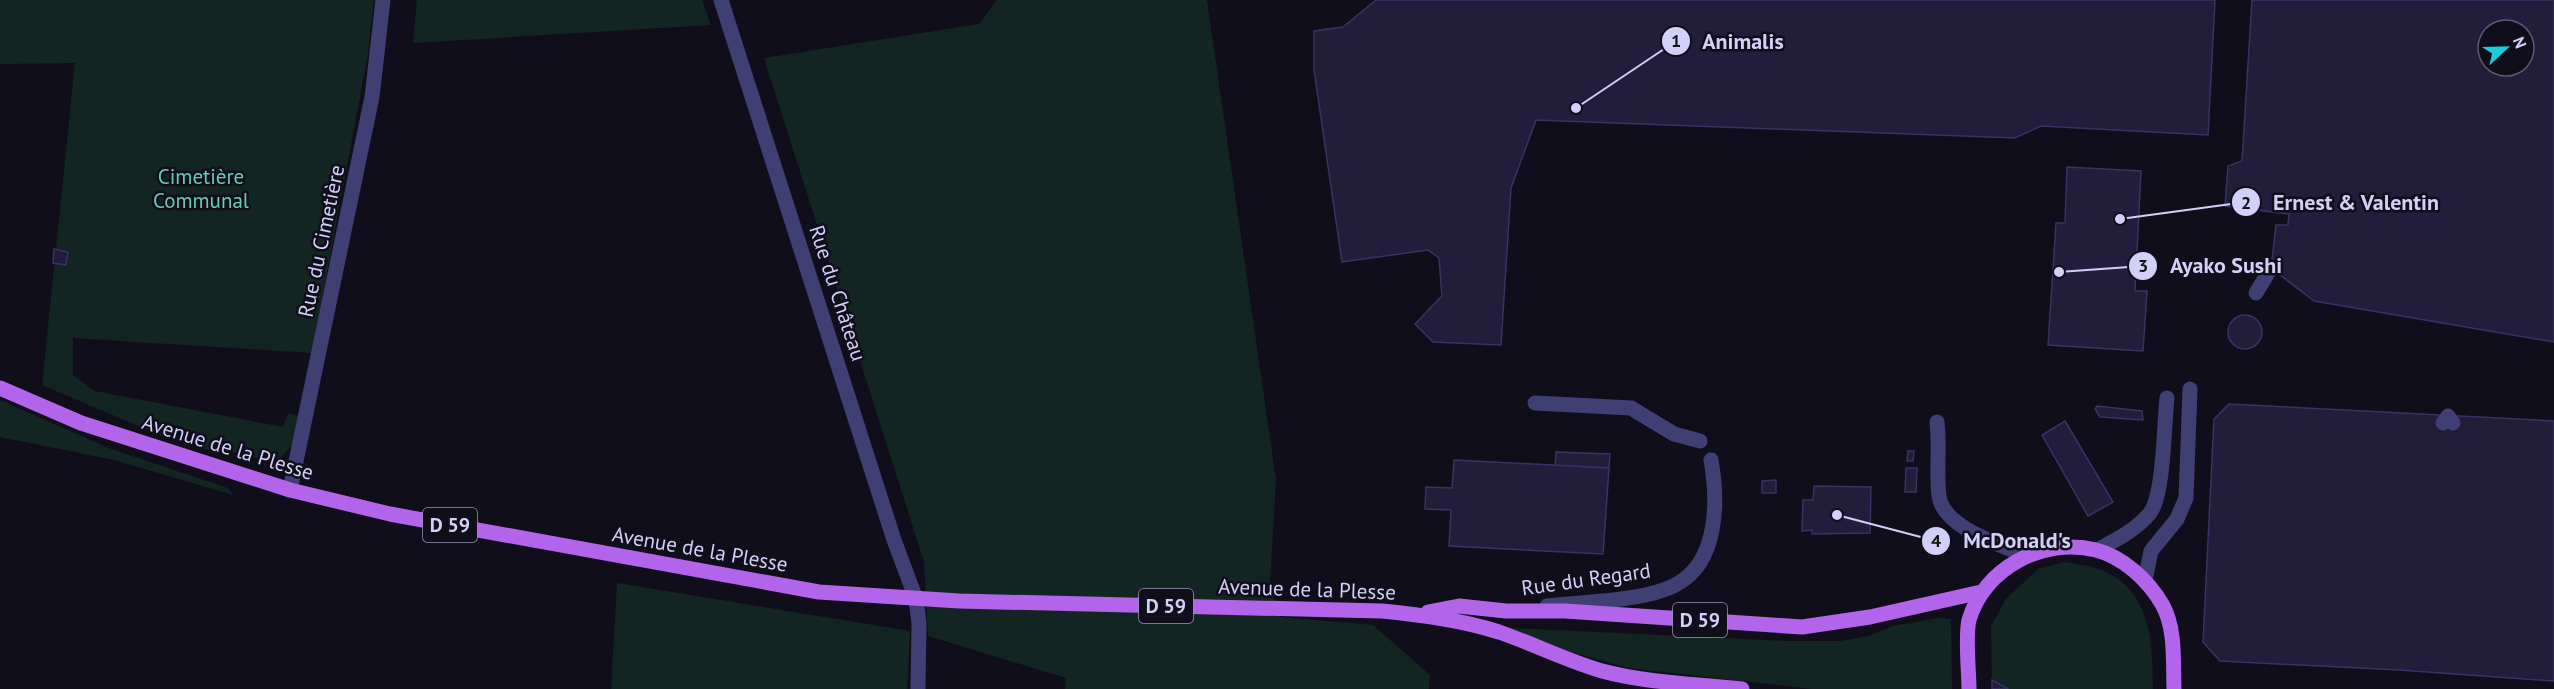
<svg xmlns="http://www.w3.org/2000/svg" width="2554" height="689" font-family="'PT Sans',sans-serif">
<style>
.green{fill:#122523}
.building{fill:#211d3a;stroke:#393263;stroke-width:1.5;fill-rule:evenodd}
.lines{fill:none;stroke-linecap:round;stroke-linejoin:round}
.pedestrian{stroke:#3f3f74;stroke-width:15}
.minor{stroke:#3f3f74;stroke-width:15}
.primary{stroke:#b265ea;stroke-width:15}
.labels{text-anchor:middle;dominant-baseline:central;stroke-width:5;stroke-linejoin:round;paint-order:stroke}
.shield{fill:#100e1b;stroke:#9895b6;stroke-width:1.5}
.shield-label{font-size:20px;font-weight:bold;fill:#d2cff8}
.park-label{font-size:21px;fill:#66cdaf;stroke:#100e1b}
.street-label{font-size:21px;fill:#d2cff8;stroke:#100e1b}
.leader{fill:none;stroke:#d2cff8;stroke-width:2}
.callout-dot{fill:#d2cff8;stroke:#100e1b;stroke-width:2}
.mark-label{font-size:18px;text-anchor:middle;font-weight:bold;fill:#111}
.callout-label{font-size:22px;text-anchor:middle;font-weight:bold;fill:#d2cff8;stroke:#100e1b;stroke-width:5;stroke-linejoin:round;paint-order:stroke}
</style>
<rect width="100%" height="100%" fill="#100e1b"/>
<g class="green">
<path d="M 0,0 L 374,0 L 368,54 L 312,353 L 73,338 L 73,375 L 95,391 L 283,427 L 288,413 L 299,416 L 293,444 L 276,463 L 240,453 L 204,449 L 164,437 L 42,385 L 75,63 L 0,64 Z"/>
<path d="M 417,0 L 702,0 L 711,25 L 413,43 Z"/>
<path d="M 997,0 L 1207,0 L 1276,480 L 1270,585 L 1279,617 L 1373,625 L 1430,675 L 1429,689 L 1065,689 L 1066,678 L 928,636 L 924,562 L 764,58 L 979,24 Z"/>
<path d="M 0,400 L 111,449 L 228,488 L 233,495 L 114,460 L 0,437 Z"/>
<path d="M 2064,562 C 2075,564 2086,565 2096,568 C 2151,586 2153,641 2153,689 L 1992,689 L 1991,626 L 2006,599 L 2038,569 Z"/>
<path d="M 617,583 L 910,631 L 907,689 L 611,689 Z"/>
<path d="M 1937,618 L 1951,619 L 1952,689 L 1812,689 L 1628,668 L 1565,650 L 1511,628 L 1786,641 L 1841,641 L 1868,636 L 1893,626 Z"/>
</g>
<g class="building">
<path d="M 1376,0 L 2215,0 L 2208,135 L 2041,126 L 2015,138 L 1536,120 L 1511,188 L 1501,345 L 1433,342 L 1415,324 L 1442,296 L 1439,258 L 1428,250 L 1342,262 L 1314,70 L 1314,31 L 1343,27 Z"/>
<path d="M 2252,0 L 2554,0 L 2554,342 L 2314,301 L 2271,268 L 2276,225 L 2288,225 L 2289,214 L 2225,206 L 2228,166 L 2242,161 ZM 2488,30 L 2524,30 L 2524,66 L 2488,66 Z"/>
<path d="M 2067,167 L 2141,171 L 2135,291 L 2147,291 L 2143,351 L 2048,345 L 2056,223 L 2065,223 Z"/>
<path d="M 54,249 L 68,252 L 66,265 L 53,263 Z"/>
<circle cx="2245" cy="332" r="17"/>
<path d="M 2229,404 L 2554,421 L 2554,681 L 2399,670 L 2220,661 L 2203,642 L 2214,419 Z"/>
<path d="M 2097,406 L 2142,411 L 2143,420 L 2100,417 L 2095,409 Z"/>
<path d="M 2065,421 L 2113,502 L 2088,516 L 2042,435 Z"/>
<path d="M 1908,451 L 1914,451 L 1913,461 L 1907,461 Z"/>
<path d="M 1556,452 L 1610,454 L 1609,468 L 1555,466 Z"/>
<path d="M 1454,460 L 1609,468 L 1603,554 L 1449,546 L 1451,510 L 1425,509 L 1426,487 L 1452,488 Z"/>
<path d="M 1906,468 L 1917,468 L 1916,492 L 1905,492 Z"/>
<path d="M 1776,480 L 1776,493 L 1762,493 L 1762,481 Z"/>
<path d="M 1814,486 L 1871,487 L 1870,533 L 1812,534 L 1812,530 L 1802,531 L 1803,500 L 1813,500 Z"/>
<path d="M 1992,680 L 2008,689 L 1992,689 Z"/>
</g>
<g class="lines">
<g class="pedestrian">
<path d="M 2256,293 L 2271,268"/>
<path d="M 2443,423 L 2448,416 L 2453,423"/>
</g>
<g class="minor">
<path d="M 721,0 L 894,540 L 916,599 L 919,623 L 918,689"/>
<path d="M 1535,403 L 1631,408 L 1674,434 L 1700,441"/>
<path d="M 1937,422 C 1940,447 1936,472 1939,496 C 1943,528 2002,545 2027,556"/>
<path d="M 290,490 L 372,97 L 383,0"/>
<path d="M 2097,550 C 2116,540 2136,530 2150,513 C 2164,495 2164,423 2167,398"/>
<path d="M 2145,580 L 2151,551 L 2177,519 L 2186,498 L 2190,389"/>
<path d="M 1547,606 C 1582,602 1648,601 1677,584 C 1719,561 1718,500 1711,460"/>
</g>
<g class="primary">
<path d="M 0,388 L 81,423 L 290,490 L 390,514 L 819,592 L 959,601 L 1382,611 C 1422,615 1461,620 1499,632 C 1534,644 1567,661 1602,671 C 1647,683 1696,684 1742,689"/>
<path d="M 1428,612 L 1459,606 L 1506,611 L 1565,611 L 1802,627 L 1870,617 L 1981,592"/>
<path d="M 1969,689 C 1969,672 1965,636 1969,620 C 1984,568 2043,537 2096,550 C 2123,557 2148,580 2162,604 C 2176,628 2173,662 2174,689"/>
</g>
</g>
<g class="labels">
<g class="shield">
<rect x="423" y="508" width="54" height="34" rx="4.5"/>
<rect x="1139" y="589" width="54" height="34" rx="4.5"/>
<rect x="1673" y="603" width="54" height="34" rx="4.5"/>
</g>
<g class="shield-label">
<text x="450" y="525">D 59</text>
<text x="1166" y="606">D 59</text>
<text x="1700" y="620">D 59</text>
</g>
<g class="park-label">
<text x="201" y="176">Cimetière<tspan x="201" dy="24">Communal</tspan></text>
</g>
<g class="street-label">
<text transform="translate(321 241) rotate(-78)">Rue du Cimetière</text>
<text transform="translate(838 293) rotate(72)">Rue du Château</text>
<text transform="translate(228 447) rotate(17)">Avenue de la Plesse</text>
<text transform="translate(700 549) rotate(10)">Avenue de la Plesse</text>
<text transform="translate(1586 579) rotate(-8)">Rue du Regard</text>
<text transform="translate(1307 589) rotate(2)">Avenue de la Plesse</text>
</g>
</g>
<path class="leader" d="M1576 108L1676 41M2120 219L2246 202M2059 272L2143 266M1837 515L1936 541"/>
<g class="callout-dot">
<circle cx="1576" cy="108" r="6"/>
<circle cx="2120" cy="219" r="6"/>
<circle cx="2059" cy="272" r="6"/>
<circle cx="1837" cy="515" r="6"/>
<circle cx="1676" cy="41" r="15"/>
<circle cx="2246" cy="202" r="15"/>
<circle cx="2143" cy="266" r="15"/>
<circle cx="1936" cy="541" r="15"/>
</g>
<g class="mark-label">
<text x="1676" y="47">1</text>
<text x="2246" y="209">2</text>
<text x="2143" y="272">3</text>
<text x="1936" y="547">4</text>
</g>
<g class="callout-label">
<text x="1743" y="49">Animalis</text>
<text x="2356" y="210">Ernest &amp; Valentin</text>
<text x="2226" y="273">Ayako Sushi</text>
<text x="2017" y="548">McDonald's</text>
</g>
<g transform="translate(2506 48) rotate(68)"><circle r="28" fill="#100e1b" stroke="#5e5b73" stroke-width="1.5"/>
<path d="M0-4.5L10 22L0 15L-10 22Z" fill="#1ecbd6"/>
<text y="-9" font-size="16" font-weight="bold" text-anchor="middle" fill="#d2cff8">N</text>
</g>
</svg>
